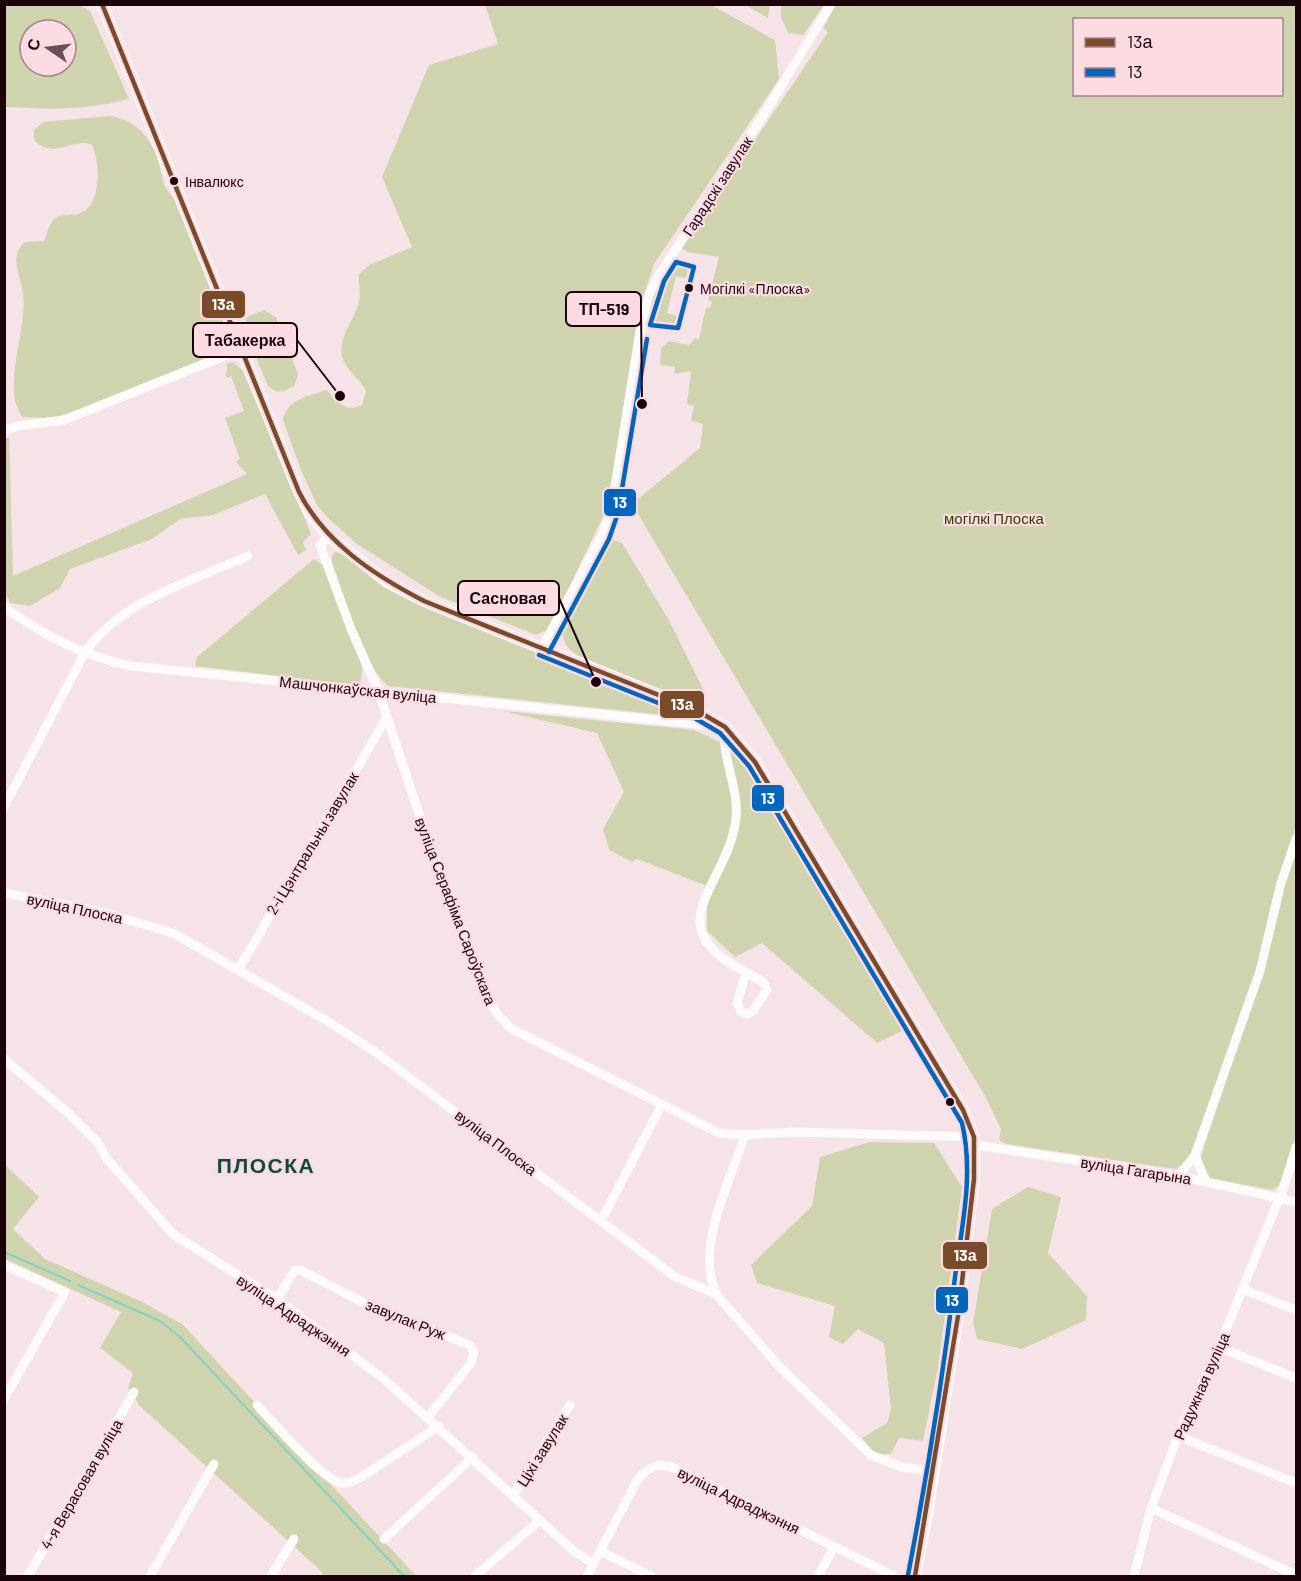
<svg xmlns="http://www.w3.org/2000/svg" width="1301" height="1581" font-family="Barlow,sans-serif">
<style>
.green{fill:#d0d4ae;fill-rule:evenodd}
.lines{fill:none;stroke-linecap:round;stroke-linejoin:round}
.stream{stroke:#82d1c6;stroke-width:2}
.minor{stroke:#fefbfb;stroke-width:9}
.major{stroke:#fefbfb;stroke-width:12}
.bus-1-casing{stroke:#fddbe3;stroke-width:9}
.bus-2-casing{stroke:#fddbe3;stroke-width:9}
.bus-1{stroke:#7a4b2a;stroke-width:4.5}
.bus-2{stroke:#0065bd;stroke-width:4.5}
.bus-dot{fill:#1b030a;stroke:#fddbe3;stroke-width:2}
.labels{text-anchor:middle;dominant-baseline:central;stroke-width:4.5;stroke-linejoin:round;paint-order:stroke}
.bus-label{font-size:14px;fill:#1b030a;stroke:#fddbe3;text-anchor:start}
.street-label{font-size:15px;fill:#1b030a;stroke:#fddbe3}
.park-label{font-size:15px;fill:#324001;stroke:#fddbe3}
.district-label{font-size:21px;font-weight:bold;letter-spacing:1.5px;fill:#0d4942;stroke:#fddbe3}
.leader{fill:none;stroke:#1b030a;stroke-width:2}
.callout-dot{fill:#1b030a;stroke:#fddbe3;stroke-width:2}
.callout{fill:#fddbe3;stroke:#1b030a;stroke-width:2}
.callout-label{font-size:16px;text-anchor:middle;font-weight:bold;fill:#1b030a}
.line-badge{stroke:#fddbe3;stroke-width:2}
.badge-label{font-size:16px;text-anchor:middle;font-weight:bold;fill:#fff}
</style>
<rect width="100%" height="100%" fill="#f5e3e7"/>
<g class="green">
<path d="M 5,4 L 79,5 L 90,11 L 129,99 C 81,111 52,109 5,107 ZM 30,30 L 66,30 L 66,66 L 30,66 Z"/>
<path d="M 485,5 L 711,5 L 775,40 L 779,79 L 654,264 L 641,303 L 613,480 L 605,512 L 554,619 L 547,630 L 536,635 L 439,596 L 357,544 L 329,519 L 317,505 L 301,470 L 283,420 C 287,399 308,396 327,390 C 338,402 345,413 362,405 L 366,391 C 360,379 351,374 346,365 C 332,343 354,322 359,302 C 361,293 358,283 359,274 L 369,265 L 412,247 L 382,177 L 429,65 L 498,44 Z"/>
<path d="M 745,5 L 770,5 L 768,18 Z"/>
<path d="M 781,5 L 781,4 L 824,5 L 803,35 L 788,33 L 781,17 Z"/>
<path d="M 836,5 L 1296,5 L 1296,825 L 1258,966 L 1194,1151 L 1184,1164 L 1175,1169 L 1006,1144 L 999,1140 L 1001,1129 L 985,1096 L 632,504 L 700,448 L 703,424 L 691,421 L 694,406 L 687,404 L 691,371 L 674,374 L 675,367 L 660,365 L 661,348 L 669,341 L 689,345 L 695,338 L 699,339 L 706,308 L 710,308 L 712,302 L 708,300 L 719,257 L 687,252 L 682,248 L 828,32 L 823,28 ZM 1074,20 L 1282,20 L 1282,94 L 1074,94 Z"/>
<path d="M 110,116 C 135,119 153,139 159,164 C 163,179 162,187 174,198 L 230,338 L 227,348 L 223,351 L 73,412 L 52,418 L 23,417 C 0,390 28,329 23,294 C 21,276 8,256 25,242 L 44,241 C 48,234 48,225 54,219 C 62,212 72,217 81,213 C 102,205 100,161 92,145 C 73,136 56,161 34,140 L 34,130 L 43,122 Z"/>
<path d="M 675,263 L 683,262 L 688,267 L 686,278 L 676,276 L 667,313 L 677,316 L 674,324 L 669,326 L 651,321 C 644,305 663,272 675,263 Z"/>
<path d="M 264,310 L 276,317 L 298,374 L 295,385 C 286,391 277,395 268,386 L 244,328 L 247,317 Z"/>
<path d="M 233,362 L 243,371 L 311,534 L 303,542 L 306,550 L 298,555 L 265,494 L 213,515 L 180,519 L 152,539 L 70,569 L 60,588 L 30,606 L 10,603 L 7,596 L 4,596 L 4,438 L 9,438 L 13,576 L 247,474 L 236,462 L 240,459 L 225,418 L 244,411 L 231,376 L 226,378 L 227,364 Z"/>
<path d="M 611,539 L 622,543 L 670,622 L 703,689 L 705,697 L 702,702 L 694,703 L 577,655 C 546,634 576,611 583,593 C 590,576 591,548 611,539 Z"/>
<path d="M 335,552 L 342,554 L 379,581 L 579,667 C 595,680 609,681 628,687 C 641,692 655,699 668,704 L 671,711 L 663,715 L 389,686 C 366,672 342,589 332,562 L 332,555 Z"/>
<path d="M 314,559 L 324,566 L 362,667 L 361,681 L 353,685 L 195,666 L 197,657 Z"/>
<path d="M 503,711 L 694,730 L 729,746 L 753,773 L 904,1030 L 877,1043 L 762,943 L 735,957 L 707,931 L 707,886 L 637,859 L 632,862 L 609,850 L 603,829 L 624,792 L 597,733 Z"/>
<path d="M 1296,850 L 1296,1136 L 1279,1185 L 1272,1190 L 1210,1178 L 1204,1171 L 1200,1159 L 1263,972 L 1284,883 Z"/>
<path d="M 870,1142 L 934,1143 L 962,1187 L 938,1367 L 923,1441 L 899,1438 L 891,1454 L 875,1454 L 862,1438 L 887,1423 L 891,1409 L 884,1343 L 858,1329 L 843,1344 L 829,1337 L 835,1306 L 757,1283 L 751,1265 L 812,1206 L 820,1157 Z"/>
<path d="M 4,1164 L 39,1197 L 13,1229 L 45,1259 L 140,1301 L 182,1324 L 416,1576 L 323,1576 L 321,1571 L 139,1405 L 128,1388 L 133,1373 L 100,1348 L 121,1312 L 5,1259 Z"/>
<path d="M 1028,1187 L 1061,1197 L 1048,1253 L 1087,1296 L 1086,1320 L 1022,1349 L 977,1339 L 973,1324 L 992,1209 Z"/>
</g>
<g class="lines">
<g class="stream">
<path d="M 4,1252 L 70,1281"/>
<path d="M 78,1285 L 160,1321 L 180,1337 L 404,1576"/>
</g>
<g class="minor">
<path d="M 4,431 L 18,426 L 64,420 L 242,349"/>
<path d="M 329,536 L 320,545 L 351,629 L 378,690 L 424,829 L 486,995 L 496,1012 L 510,1028 L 719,1133 L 745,1135 L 794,1132 L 974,1137"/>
<path d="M 4,607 C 45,636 83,656 131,666 L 725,727 C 721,758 739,787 736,818 C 729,885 653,926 746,972 L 737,1003 L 741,1012 L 748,1014 L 754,1010 L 767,990 L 763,982 L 746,972"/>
<path d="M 542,648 L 602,535 L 611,511 L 640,331 L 649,295 L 657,278 L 768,108 L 831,4"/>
<path d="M 4,807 L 84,654 C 119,601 192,581 248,556"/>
<path d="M 4,893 L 106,913 L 175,934 L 329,1022 L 374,1051 L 674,1276 L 716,1294 L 778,1365 L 871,1455 L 901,1467 L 934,1471"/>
<path d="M 238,970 L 387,717"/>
<path d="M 4,1059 L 68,1113 L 98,1143 L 107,1159 L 174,1235 L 277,1299 L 385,1380 L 575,1552 L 594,1564"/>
<path d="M 975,1145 L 1179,1176 L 1296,1202"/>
<path d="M 1195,1155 L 1206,1182"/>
<path d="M 1179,1176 L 1195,1155 L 1260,971 L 1281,883 L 1296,839"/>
<path d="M 601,1221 L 661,1106"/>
<path d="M 4,1265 L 65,1292 L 4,1399"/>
<path d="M 1242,1289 L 1296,1310"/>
<path d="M 716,1294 C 695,1246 730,1182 745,1135"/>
<path d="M 277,1299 L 295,1270 L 300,1270 L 370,1306 L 470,1345 L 474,1352 L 471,1363 L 429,1416"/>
<path d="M 1219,1347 L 1296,1378"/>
<path d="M 257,1405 C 272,1421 323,1481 341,1483 C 349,1484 357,1480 363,1476 L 439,1426"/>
<path d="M 1178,1436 L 1296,1483"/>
<path d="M 513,1495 L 570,1405"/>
<path d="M 1151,1508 L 1296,1575"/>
<path d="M 384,1539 L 473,1457"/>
<path d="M 600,1551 L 651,1576"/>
<path d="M 28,1576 L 134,1392"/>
<path d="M 150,1576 L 214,1464"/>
<path d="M 271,1576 L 294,1539"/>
<path d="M 475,1576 L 540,1520"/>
<path d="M 587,1576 L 638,1479 C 649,1466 660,1462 676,1469 L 894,1576"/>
<path d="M 818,1576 L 834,1547"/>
<path d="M 1134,1576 L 1151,1508 L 1178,1436 L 1219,1347 L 1285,1184 L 1296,1147"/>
</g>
<path class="major" d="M 102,4 L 299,492 L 311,515 L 329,536 L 387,582 L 424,601 L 696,710 L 725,727 L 755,762 L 963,1110 L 974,1137 L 974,1179 L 958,1316 L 927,1515 L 915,1576"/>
<g class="bus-1-casing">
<path id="bus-1" d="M 102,4 L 299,492 C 325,543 374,575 424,601 L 696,710 L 725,727 L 755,762 L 963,1110 L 974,1137 L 974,1179 L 958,1316 L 915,1576"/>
</g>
<g class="bus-2-casing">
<g id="bus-2">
<path d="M 676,262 L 694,267 L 678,328 L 650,325 L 664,281 Z"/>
<path d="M 549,652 L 609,539 L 618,513 L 647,339"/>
<path d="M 539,655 L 693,717 L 720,733 L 749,766 L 962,1123 C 974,1174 962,1226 955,1277 C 943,1377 927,1476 908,1575"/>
</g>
</g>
<use href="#bus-1" class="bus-1"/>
<use href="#bus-2" class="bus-2"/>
</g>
<g class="bus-dot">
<circle cx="174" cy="181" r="5"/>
<circle cx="689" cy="288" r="5"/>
<circle cx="950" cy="1102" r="5"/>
</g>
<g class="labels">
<g class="bus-label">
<text x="185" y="181">Інвалюкс</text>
<text x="700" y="288">Могілкі «Плоска»</text>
</g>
<g class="street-label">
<text transform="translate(717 186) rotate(-57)">Гарадскі завулак</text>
<text transform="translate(358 689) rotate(6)">Машчонкаўская вуліца</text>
<text transform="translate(312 843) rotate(-59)">2-і Цэнтральны завулак</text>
<text transform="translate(75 908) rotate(12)">вуліца Плоска</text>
<text transform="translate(456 911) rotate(69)">вуліца Серафіма Сароўскага</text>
<text transform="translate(496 1142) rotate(37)">вуліца Плоска</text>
<text transform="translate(1136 1170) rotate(9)">вуліца Гагарына</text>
<text transform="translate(294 1315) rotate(34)">вуліца Адраджэння</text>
<text transform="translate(406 1319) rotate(22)">завулак Руж</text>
<text transform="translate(1201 1386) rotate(-66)">Радужная вуліца</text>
<text transform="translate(542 1450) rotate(-58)">Ціхі завулак</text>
<text transform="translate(81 1484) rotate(-60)">4-я Верасовая вуліца</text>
<text transform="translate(739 1500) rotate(26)">вуліца Адраджэння</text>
</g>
<g class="park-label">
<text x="994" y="518">могілкі Плоска</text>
</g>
<g class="district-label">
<text x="266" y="1164">ПЛОСКА</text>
</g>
</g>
<path class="leader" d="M642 404L641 309M340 396L297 340M596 682L559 598"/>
<g class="callout-dot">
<circle cx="642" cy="404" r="6"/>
<circle cx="340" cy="396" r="6"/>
<circle cx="596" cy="682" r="6"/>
</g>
<g class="callout">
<rect x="566" y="292" width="75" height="34" rx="6"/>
<rect x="193" y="323" width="104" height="34" rx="6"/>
<rect x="458" y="581" width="101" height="34" rx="6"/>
</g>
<g class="callout-label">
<text x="604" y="315">ТП-519</text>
<text x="245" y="346">Табакерка</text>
<text x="508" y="604">Сасновая</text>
</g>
<g class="line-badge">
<rect x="201" y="290" width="45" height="29" rx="6" fill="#7a4b2a"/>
<rect x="603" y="488" width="34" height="29" rx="6" fill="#0065bd"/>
<rect x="659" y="690" width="46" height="29" rx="6" fill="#7a4b2a"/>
<rect x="751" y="784" width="34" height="28" rx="6" fill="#0065bd"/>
<rect x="942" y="1241" width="46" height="29" rx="6" fill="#7a4b2a"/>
<rect x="935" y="1286" width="34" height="28" rx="6" fill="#0065bd"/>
</g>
<g class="badge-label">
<text x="223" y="310">13а</text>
<text x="620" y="508">13</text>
<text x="682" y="710">13а</text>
<text x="768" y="804">13</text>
<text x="965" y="1261">13а</text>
<text x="952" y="1306">13</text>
</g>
<rect width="1301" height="1581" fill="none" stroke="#1b030a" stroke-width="12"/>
<rect x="1073" y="18" width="210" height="78" fill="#fddbe3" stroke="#a3858c" stroke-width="1.5"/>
<rect x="1085" y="38" width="30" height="9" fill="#7a4b2a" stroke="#a3858c" stroke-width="1.5"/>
<text x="1127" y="48" font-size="18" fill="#1b030a">13а</text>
<rect x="1085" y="68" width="30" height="9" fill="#0065bd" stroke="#a3858c" stroke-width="1.5"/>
<text x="1127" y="78" font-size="18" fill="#1b030a">13</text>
<g transform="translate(48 48) rotate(284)"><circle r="28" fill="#fddbe3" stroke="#a3858c" stroke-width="1.5"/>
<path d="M0-4.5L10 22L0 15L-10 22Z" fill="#675157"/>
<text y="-9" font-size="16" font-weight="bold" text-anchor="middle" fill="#1b030a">С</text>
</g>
</svg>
